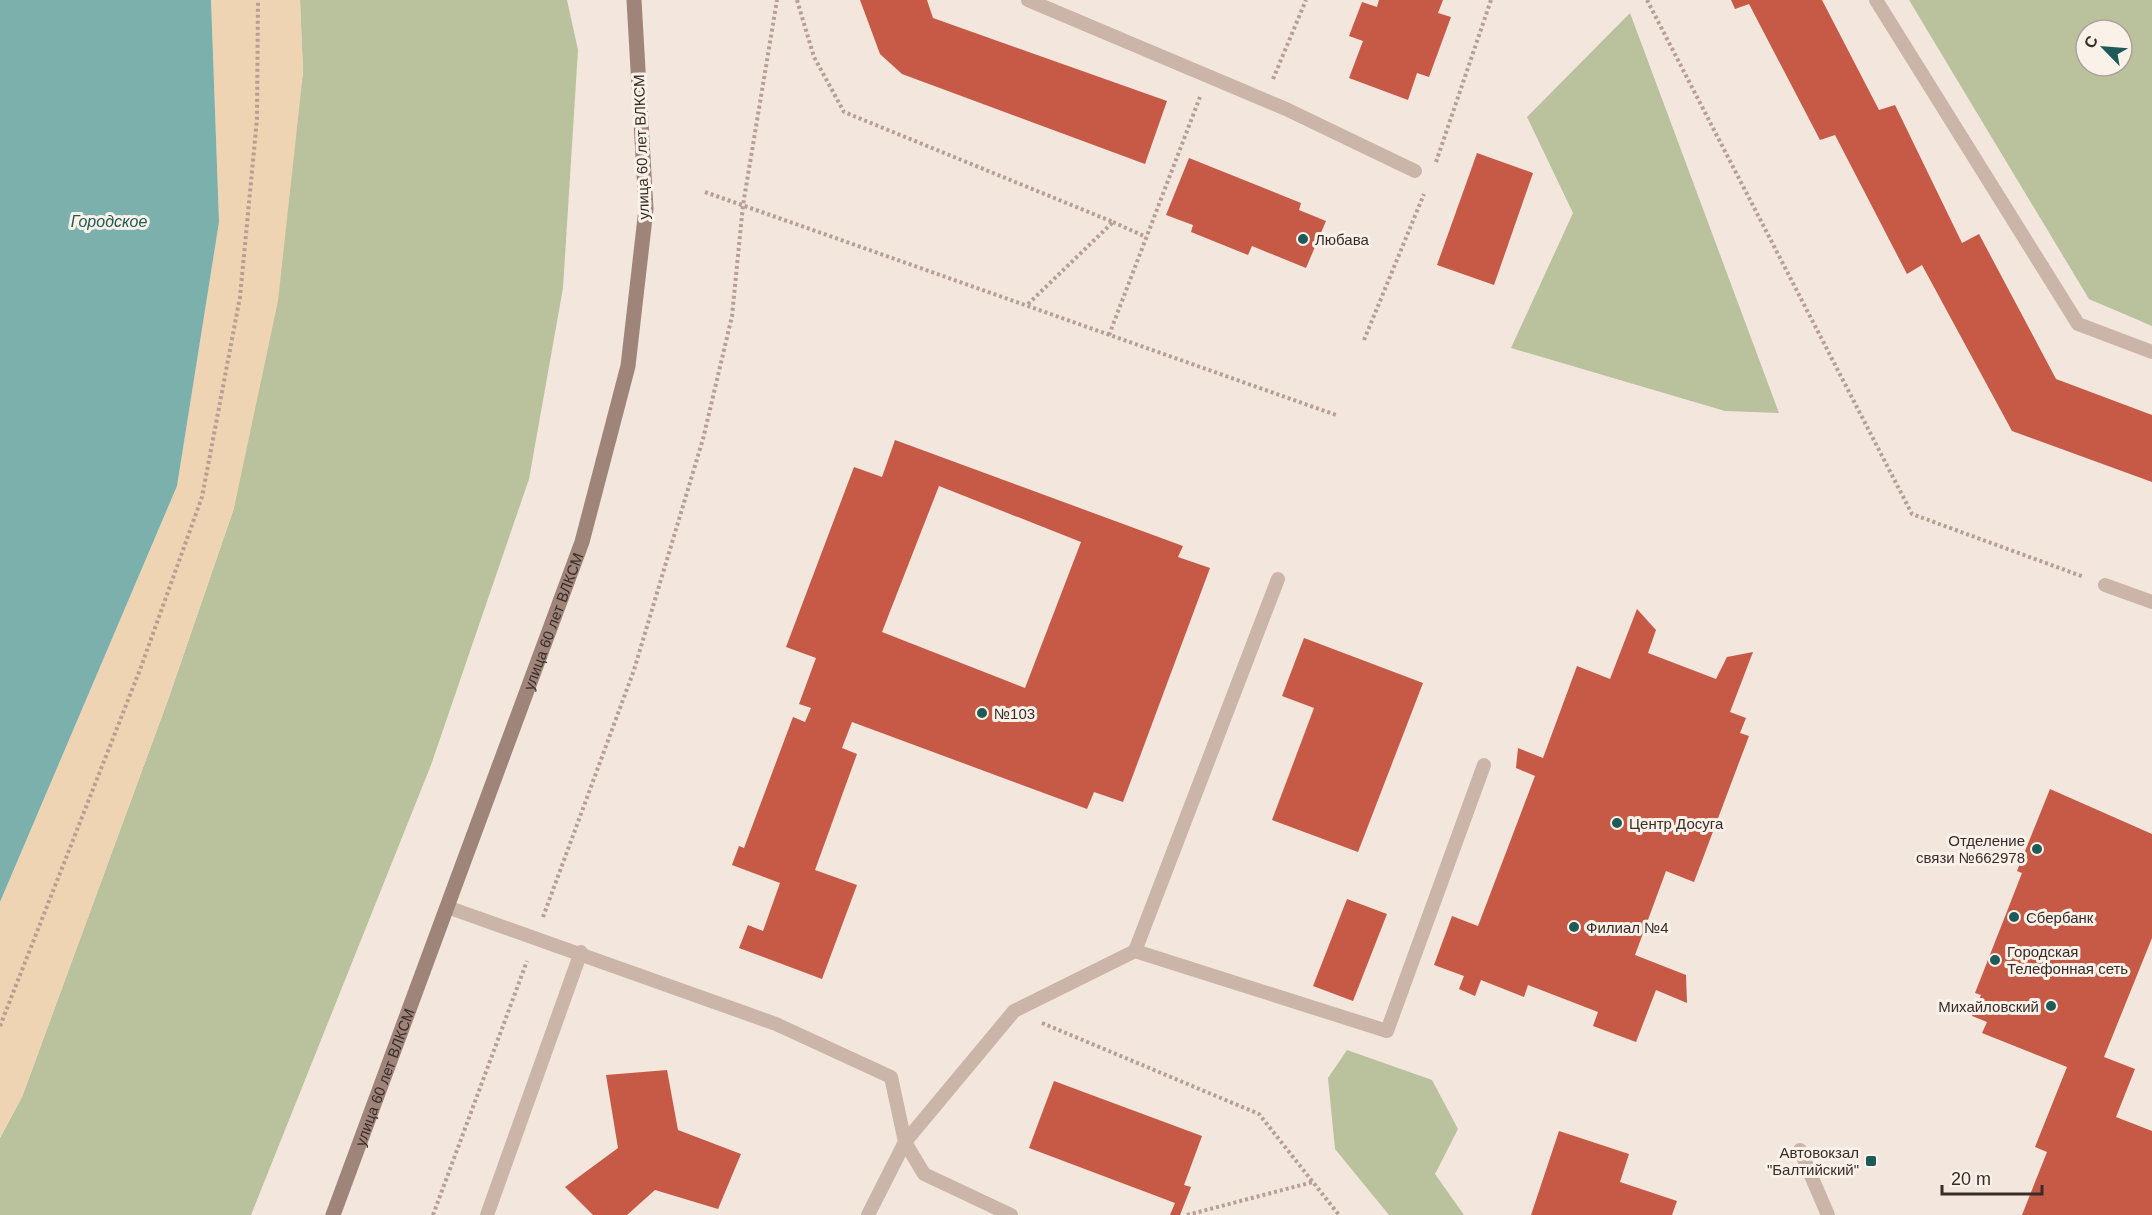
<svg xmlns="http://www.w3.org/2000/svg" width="2152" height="1215" font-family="Helvetica,sans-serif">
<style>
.green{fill:#b9c29c;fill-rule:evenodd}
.sand{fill:#eed4b3}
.water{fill:#7bb0ad}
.building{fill:#c75a47;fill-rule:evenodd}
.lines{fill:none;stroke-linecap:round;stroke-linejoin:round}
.path{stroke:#b79f93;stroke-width:4;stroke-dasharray:3 3;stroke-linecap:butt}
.lane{stroke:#cbb5a8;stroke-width:14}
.secondary{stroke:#9f847a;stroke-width:15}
.poi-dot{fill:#1e5a58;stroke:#faf1e9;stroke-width:2}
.labels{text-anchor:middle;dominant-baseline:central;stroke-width:6;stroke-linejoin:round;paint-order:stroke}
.street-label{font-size:15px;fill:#382c29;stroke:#faf1e9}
.poi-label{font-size:15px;fill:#382c29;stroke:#faf1e9;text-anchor:start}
.water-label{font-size:16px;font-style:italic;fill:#1e5a58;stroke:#faf1e9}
</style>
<rect width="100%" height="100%" fill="#f2e6dd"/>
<g class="green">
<path d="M 300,0 L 567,0 L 578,50 L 563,288 L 529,479 L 431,765 L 251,1215 L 0,1215 L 0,1138 L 22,1097 L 169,697 L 234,508 L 303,73 Z"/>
<path d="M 1909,0 L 2152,0 L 2152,326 L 2089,299 ZM 2086,30 L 2122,30 L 2122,66 L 2086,66 Z"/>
<path d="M 1630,13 L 1779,413 L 1725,411 L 1511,348 L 1573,213 L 1527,117 Z"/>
<path d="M 1347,1050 L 1432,1080 L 1458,1129 L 1435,1174 L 1464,1215 L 1389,1215 L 1335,1149 L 1328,1078 Z"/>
</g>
<path class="sand" d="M 211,0 L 300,0 L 303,73 L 278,301 L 234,508 L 169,697 L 22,1097 L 0,1137 L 0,902 L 177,486 L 219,222 Z"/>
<path class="water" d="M 0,0 L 211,0 L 219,222 L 177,486 L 0,902 Z"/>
<g class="building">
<path d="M 860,0 L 927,0 L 933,18 L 1167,101 L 1145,164 L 902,74 L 880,54 Z"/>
<path d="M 1379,0 L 1443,0 L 1438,13 L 1451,17 L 1429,77 L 1417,73 L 1408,100 L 1349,78 L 1363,41 L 1349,36 L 1362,2 L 1377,7 Z"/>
<path d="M 1731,0 L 1822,0 L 1879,110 L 1895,105 L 1962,243 L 1979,234 L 2056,379 L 2152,415 L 2152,482 L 2012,431 L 1922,265 L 1907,274 L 1835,135 L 1820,140 L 1749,4 L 1735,9 Z"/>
<path d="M 1477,153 L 1533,173 L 1494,285 L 1437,265 Z"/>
<path d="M 1189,158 L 1301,203 L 1299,210 L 1326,221 L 1306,268 L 1252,246 L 1248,255 L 1191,232 L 1193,225 L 1166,215 Z"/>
<path d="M 895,440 L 1183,546 L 1178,557 L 1210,568 L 1123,802 L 1094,792 L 1087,809 L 852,722 L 842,748 L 857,754 L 815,870 L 857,885 L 822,979 L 739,948 L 748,925 L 763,931 L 780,883 L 732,865 L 739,846 L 744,848 L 793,717 L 805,722 L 811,708 L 799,704 L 816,658 L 786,647 L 854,467 L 882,477 ZM 939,486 L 1081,542 L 1025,688 L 882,632 Z"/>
<path d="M 1637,609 L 1656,630 L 1648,653 L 1716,679 L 1727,657 L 1753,652 L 1730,712 L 1746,718 L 1740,733 L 1749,736 L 1694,882 L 1666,871 L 1635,955 L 1686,975 L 1687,1003 L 1656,990 L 1636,1042 L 1593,1026 L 1598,1012 L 1528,985 L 1524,997 L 1481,980 L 1475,996 L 1459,989 L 1464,976 L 1434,965 L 1452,916 L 1478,926 L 1535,776 L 1516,768 L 1518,748 L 1543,758 L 1577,666 L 1610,679 Z"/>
<path d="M 1304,638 L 1423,683 L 1358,852 L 1272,820 L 1314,708 L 1282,696 Z"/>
<path d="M 2050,789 L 2152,834 L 2152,938 L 2104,1057 L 2135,1069 L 2116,1117 L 2152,1131 L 2152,1215 L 2022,1215 L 2047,1152 L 2035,1147 L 2067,1067 L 1982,1033 L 1987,1022 L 1972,1016 L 1981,995 L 1975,993 L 2022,873 L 2017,871 Z"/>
<path d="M 1347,899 L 1387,914 L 1353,1001 L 1313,986 Z"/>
<path d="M 667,1070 L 678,1130 L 741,1154 L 718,1209 L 655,1190 L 627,1215 L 593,1215 L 565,1187 L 618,1148 L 606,1075 Z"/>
<path d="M 1054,1081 L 1202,1136 L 1184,1185 L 1191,1187 L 1180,1215 L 1170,1215 L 1175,1203 L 1029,1148 Z"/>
<path d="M 1559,1131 L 1629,1154 L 1620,1182 L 1677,1201 L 1672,1215 L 1531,1215 Z"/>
</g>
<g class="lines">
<g class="path">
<path d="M 797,0 L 814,57 L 844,112 L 1113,222 L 1027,305"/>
<path d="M 1647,0 L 1912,514 L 2084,577"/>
<path d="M 1273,79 L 1306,0"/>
<path d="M 1436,162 L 1491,0"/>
<path d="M 705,192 L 1336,415"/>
<path d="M 1113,222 L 1146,237"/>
<path d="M 1109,335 L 1200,97"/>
<path d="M 1364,340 L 1424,194"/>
<path d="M 543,917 L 634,670 L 703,439 L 732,316 L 743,205 L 777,0"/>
<path d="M 1042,1023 L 1259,1114 L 1339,1215"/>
<path d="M 0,1026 L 141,667 L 202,497 L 240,297 L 257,119 L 258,0"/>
<path d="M 433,1215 L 527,961"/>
<path d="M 1187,1215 L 1313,1182"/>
</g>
<g class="lane">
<path d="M 1028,0 L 1286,109 L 1415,171"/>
<path d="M 1876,0 L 2078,324 L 2152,352"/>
<path d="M 2105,585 L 2152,602"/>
<path d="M 447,907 L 776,1024 L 891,1077 L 905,1142 L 924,1174 L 1011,1215"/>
<path d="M 1135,951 L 1278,579"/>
<path d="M 1800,1150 L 1828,1215"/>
<path d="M 487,1215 L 581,952"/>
<path d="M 868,1215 L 905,1142 L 1014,1011 L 1135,951 L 1387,1031 L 1484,765"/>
</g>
<path class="secondary" id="s1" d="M 333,1215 L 582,542 L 628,366 L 646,209 L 634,0"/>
</g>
<g class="poi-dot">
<circle cx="1303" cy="239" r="6"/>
<circle cx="982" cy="713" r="6"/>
<circle cx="1617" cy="823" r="6"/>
<circle cx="2037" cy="849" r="6"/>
<circle cx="2014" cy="917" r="6"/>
<circle cx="1574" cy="927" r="6"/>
<circle cx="1995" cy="960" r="6"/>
<circle cx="2051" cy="1006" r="6"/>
<rect x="1865" y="1155" width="12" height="12" rx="3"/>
</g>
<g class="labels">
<g class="street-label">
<text transform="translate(641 147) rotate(-92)">улица 60 лет ВЛКСМ</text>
<text stroke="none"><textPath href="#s1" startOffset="633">улица 60 лет ВЛКСМ</textPath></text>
<text stroke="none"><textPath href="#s1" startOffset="147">улица 60 лет ВЛКСМ</textPath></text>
</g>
<g class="poi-label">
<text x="1315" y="239">Любава</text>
<text x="994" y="713">№103</text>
<text x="1629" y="823">Центр Досуга</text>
<text x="2025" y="840" text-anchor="end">Отделение<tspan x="2025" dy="17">связи №662978</tspan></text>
<text x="2026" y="917">Сбербанк</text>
<text x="1586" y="927">Филиал №4</text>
<text x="2007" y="951">Городская<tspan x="2007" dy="17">Телефонная сеть</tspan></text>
<text x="2039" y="1006" text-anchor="end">Михайловский</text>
<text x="1859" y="1152" text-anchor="end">Автовокзал<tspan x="1859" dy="17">"Балтийский"</tspan></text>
</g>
<g class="water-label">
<text x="109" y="221">Городское</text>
</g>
</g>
<g transform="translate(2104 48) rotate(295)"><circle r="28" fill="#faf1e9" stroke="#aca29c" stroke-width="1.5"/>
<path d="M0-4.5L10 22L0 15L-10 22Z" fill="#1e5a58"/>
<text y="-9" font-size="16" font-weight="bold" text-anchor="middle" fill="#382c29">С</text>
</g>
<path d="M1942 1185v9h100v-9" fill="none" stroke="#382c29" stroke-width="3"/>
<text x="1951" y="1185" font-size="18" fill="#382c29" stroke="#faf1e9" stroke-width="4.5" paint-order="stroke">20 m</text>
</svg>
